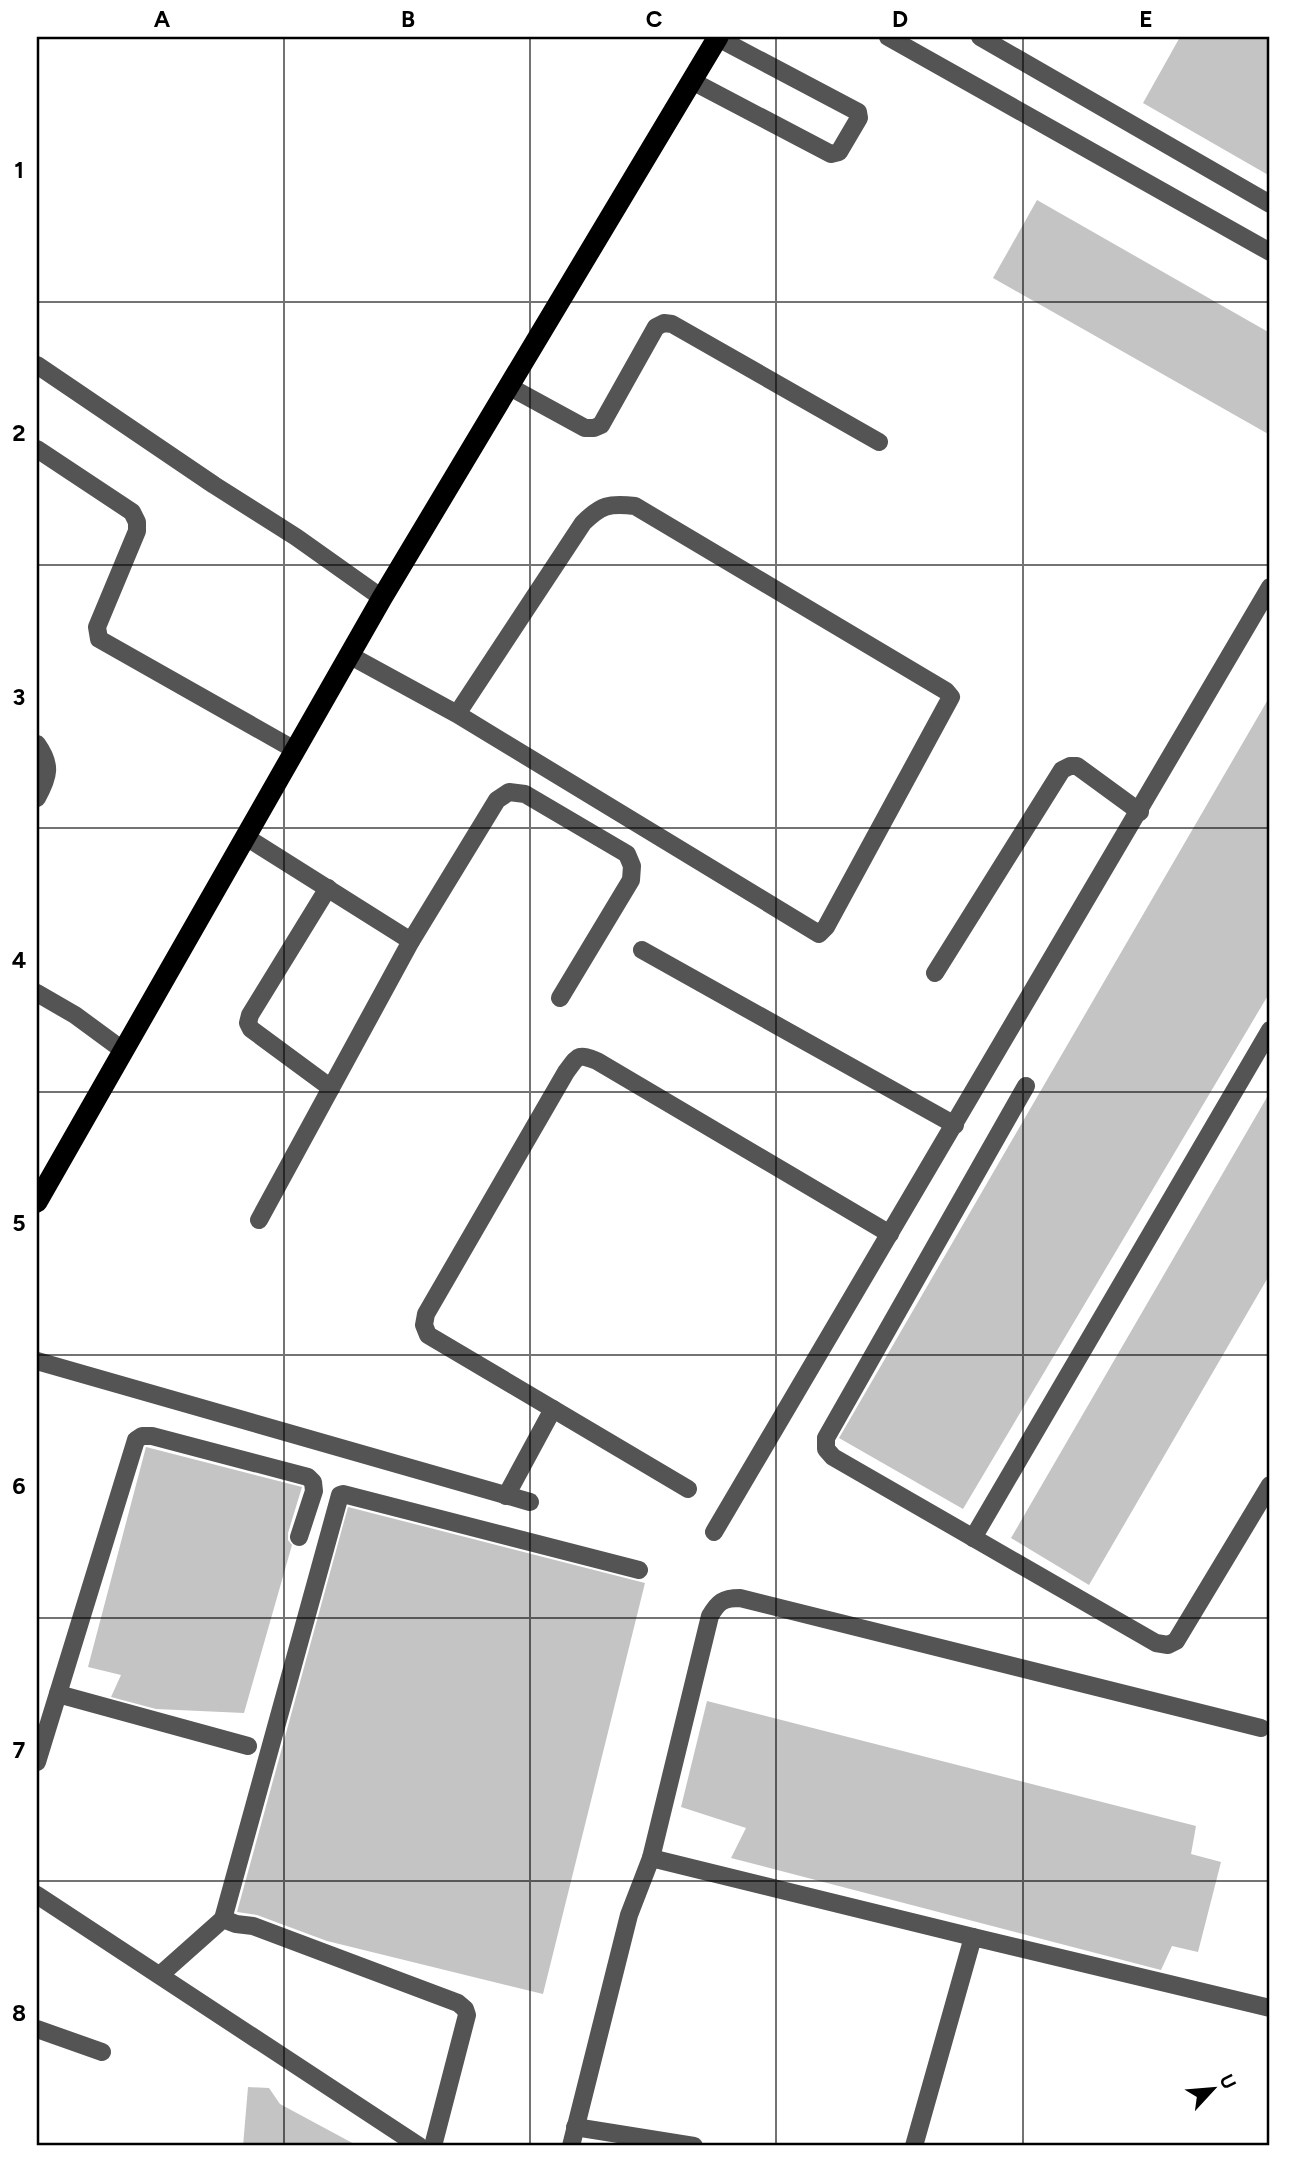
<svg xmlns="http://www.w3.org/2000/svg" width="1307" height="2183" font-family="Figtree,sans-serif">
<style>
.building{fill:#c4c4c4}
.lines{fill:none;stroke-linecap:round;stroke-linejoin:round}
.minor{stroke:#545454;stroke-width:18}
.highway{stroke:#000;stroke-width:21}
.grid{fill:none;stroke:#000;stroke-width:2;stroke-opacity:0.55}
.neatline{fill:none;stroke:#000;stroke-width:2.5}
.grid-label{font-size:23px;text-anchor:middle;font-weight:bold;fill:#000}
</style>
<rect width="100%" height="100%" fill="#fff"/>
<g class="building">
<path d="M 1180,37 L 1270,37 L 1270,176 L 1143,103 Z"/>
<path d="M 1037,200 L 1270,333 L 1270,435 L 993,278 Z"/>
<path d="M 1270,696 L 1270,992 L 963,1509 L 839,1438 Z"/>
<path d="M 1270,1092 L 1270,1274 L 1089,1585 L 1011,1538 Z"/>
<path d="M 146,1447 L 302,1487 L 288,1533 L 288,1540 L 292,1545 L 244,1713 L 156,1709 L 111,1697 L 121,1675 L 88,1667 Z"/>
<path d="M 348,1507 L 645,1583 L 543,1994 L 327,1941 L 257,1915 L 237,1912 Z"/>
<path d="M 707,1701 L 1196,1826 L 1191,1854 L 1221,1862 L 1198,1952 L 1172,1946 L 1161,1970 L 731,1858 L 746,1828 L 681,1807 Z"/>
<path d="M 248,2087 L 269,2088 L 280,2104 L 358,2146 L 243,2146 Z"/>
</g>
<g class="lines">
<g class="minor">
<path d="M 888,37 L 1270,252"/>
<path d="M 980,37 L 1270,204"/>
<path d="M 692,81 L 831,154 L 839,152 L 859,118 L 858,112 L 718,38"/>
<path d="M 37,365 L 214,485 L 296,537 L 382,598"/>
<path d="M 508,386 L 585,428 L 594,428 L 601,425 L 656,327 L 664,323 L 672,324 L 879,442"/>
<path d="M 37,449 L 132,512 L 137,522 L 137,531 L 97,627 L 99,639 L 295,750"/>
<path d="M 349,655 L 457,714 L 819,934 L 826,927 L 951,697 L 946,691 L 635,506 C 609,503 601,505 583,523 L 457,714"/>
<path d="M 37,744 C 52,765 49,776 37,798"/>
<path d="M 246,837 L 411,941 L 259,1220"/>
<path d="M 328,888 L 250,1015 L 248,1023 L 251,1029 L 331,1088"/>
<path d="M 411,941 L 497,800 L 509,792 L 525,794 L 627,854 L 632,866 L 631,880 L 560,998"/>
<path d="M 642,950 L 955,1125"/>
<path d="M 935,973 L 1062,770 L 1070,766 L 1077,766 L 1140,812"/>
<path d="M 37,993 L 75,1015 L 124,1051"/>
<path d="M 1026,1086 L 826,1438 L 826,1449 L 833,1457 L 1156,1643 L 1168,1645 L 1176,1641 L 1270,1485"/>
<path d="M 37,1361 L 530,1502"/>
<path d="M 688,1489 L 428,1335 L 424,1325 L 426,1314 L 566,1072 C 578,1056 577,1053 597,1061 L 890,1234"/>
<path d="M 506,1496 L 553,1409"/>
<path d="M 714,1532 L 1270,587"/>
<path d="M 973,1538 L 1270,1030"/>
<path d="M 58,1694 L 248,1746"/>
<path d="M 37,1762 L 136,1440 L 142,1436 L 152,1436 L 308,1477 L 313,1482 L 314,1491 L 299,1537"/>
<path d="M 651,1858 L 973,1937"/>
<path d="M 37,1895 L 419,2146"/>
<path d="M 223,1919 L 340,1495 L 343,1494 L 639,1570"/>
<path d="M 160,1975 L 223,1919 L 236,1924 L 253,1926 L 458,2003 L 465,2009 L 467,2015 L 433,2146"/>
<path d="M 37,2029 L 102,2052"/>
<path d="M 575,2127 L 694,2146"/>
<path d="M 571,2146 L 629,1915 L 651,1858 L 710,1616 C 718,1602 723,1598 740,1598 L 1261,1728"/>
<path d="M 914,2146 L 973,1937 L 1270,2008"/>
</g>
<path class="highway" d="M 37,1202 L 382,598 L 718,37"/>
</g>
<path class="grid" d="M 284,37 L 284,2146M 530,37 L 530,2146M 776,37 L 776,2146M 1023,37 L 1023,2146M 37,302 L 1270,302M 37,565 L 1270,565M 37,828 L 1270,828M 37,1092 L 1270,1092M 37,1355 L 1270,1355M 37,1618 L 1270,1618M 37,1881 L 1270,1881"/>
<rect width="1307" height="2183" fill="none" stroke="#ffffff" stroke-width="77"/>
<g transform="translate(1213 2089) rotate(64)" stroke="#ffffff" stroke-width="5" paint-order="stroke">
<path d="M0-5L12 26L0 18L-12 26Z" fill="#000000"/>
<text y="-10" font-size="19" font-weight="bold" text-anchor="middle" fill="#000000">U</text>
</g>
<rect x="38" y="38" width="1230" height="2106" class="neatline"/>
<g class="grid-label">
<text x="162" y="27">A</text>
<text x="408" y="27">B</text>
<text x="654" y="27">C</text>
<text x="900" y="27">D</text>
<text x="1146" y="27">E</text>
<text x="19" y="178">1</text>
<text x="19" y="441">2</text>
<text x="19" y="705">3</text>
<text x="19" y="968">4</text>
<text x="19" y="1231">5</text>
<text x="19" y="1494">6</text>
<text x="19" y="1758">7</text>
<text x="19" y="2021">8</text>
</g>
</svg>
